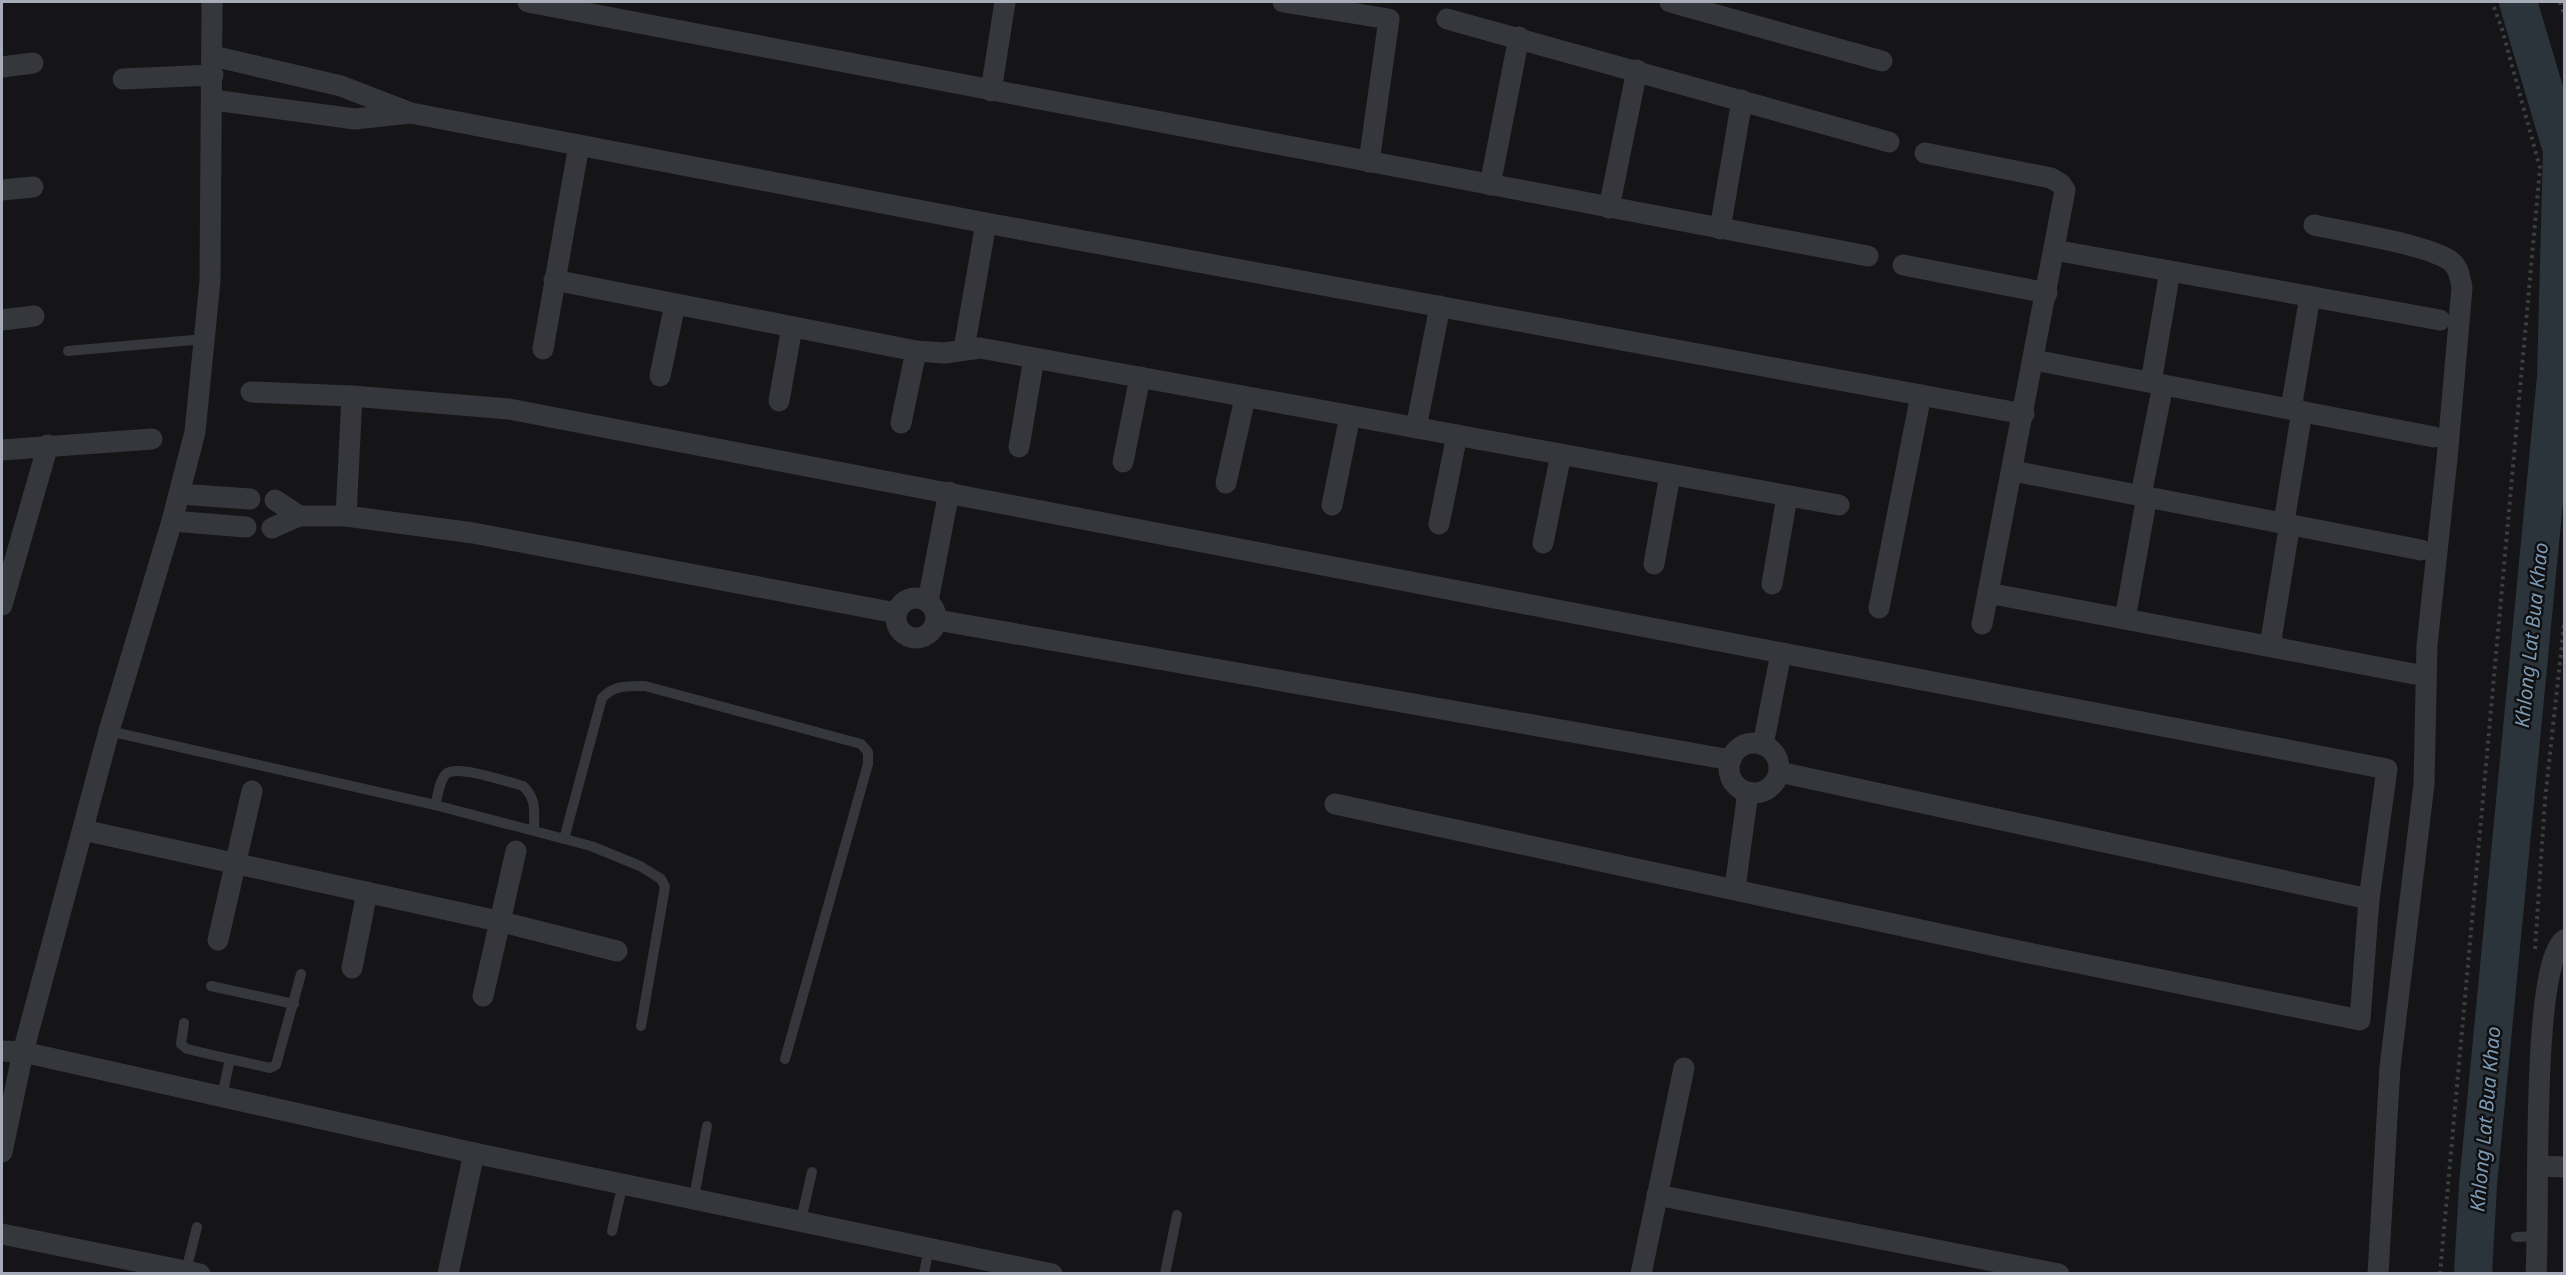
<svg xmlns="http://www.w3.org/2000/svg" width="2566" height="1275" font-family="'Noto Sans',sans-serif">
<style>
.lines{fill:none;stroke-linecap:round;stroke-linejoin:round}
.river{stroke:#2b343b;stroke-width:38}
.path{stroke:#3c3e43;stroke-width:4;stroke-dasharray:3 4.5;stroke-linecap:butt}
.lane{stroke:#36373c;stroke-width:10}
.street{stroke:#36373c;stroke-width:21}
.labels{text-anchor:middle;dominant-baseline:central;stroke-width:5;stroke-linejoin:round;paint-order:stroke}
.water-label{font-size:20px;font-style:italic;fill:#7c9ab4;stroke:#101012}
</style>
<rect width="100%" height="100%" fill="#151517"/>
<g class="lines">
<path class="river" d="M 2473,1274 L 2478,1185 L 2556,377 L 2562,150 L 2518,2"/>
<g class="path">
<path d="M 2560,2 L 2564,14"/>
<path d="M 2535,949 L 2545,800 L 2564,625"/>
<path d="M 2440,1274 L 2540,168 L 2502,29 L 2492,2"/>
</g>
<g class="lane">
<path d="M 68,351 L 204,339"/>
<path d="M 109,731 L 435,805 L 591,846 L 640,866 L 661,879 L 665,887 L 641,1026"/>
<path d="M 435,805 C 438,796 439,781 446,774 C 457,764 508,782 523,786 C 537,799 534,812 534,830"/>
<path d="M 564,839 L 602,698 C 614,685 628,686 645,686 L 861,744 L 868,752 L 868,764 L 785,1059"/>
<path d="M 211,986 L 294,1004"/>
<path d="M 184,1023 L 181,1044 L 187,1049 L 230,1059 L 222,1096"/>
<path d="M 230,1059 L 270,1068 L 276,1065 L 301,974"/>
<path d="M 694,1198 L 707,1126"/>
<path d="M 801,1220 L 812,1172"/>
<path d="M 612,1231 L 623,1183"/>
<path d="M 2516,1237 L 2539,1236"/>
<path d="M 186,1271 L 197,1227"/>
<path d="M 924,1274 L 929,1247"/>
<path d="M 1165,1274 L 1177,1215"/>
</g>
<g class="street">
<path d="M 528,2 L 1868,256"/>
<path d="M 1283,2 L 1389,19 L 1369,162"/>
<path d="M 1670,2 L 1882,61"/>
<path d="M 1447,19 L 1889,142"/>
<path d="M 213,56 L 341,86 L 411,113 L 986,223 L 2024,414"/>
<path d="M 2,67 L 33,63"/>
<path d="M 123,79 L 213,75"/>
<path d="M 991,91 L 1005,2"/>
<path d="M 213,100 L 355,119 L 410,113"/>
<path d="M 1925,153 L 2051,178 L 2061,184 L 2065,190 L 1982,624"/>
<path d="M 1490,185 L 1519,37"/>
<path d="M 2,190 L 33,187"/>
<path d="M 1609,208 L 1637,70"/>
<path d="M 2314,225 C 2345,232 2425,244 2449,260 C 2459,266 2460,278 2462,288 L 2447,459 L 2427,645 L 2424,784 L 2390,1067 L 2378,1274"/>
<path d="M 1720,229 L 1742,100"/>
<path d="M 2054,250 L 2440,320"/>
<path d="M 1903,265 L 2047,293"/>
<path d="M 554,280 L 916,351 L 944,353 L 980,348 L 1839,505"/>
<path d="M 2,320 L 34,316"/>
<path d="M 543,349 L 579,145"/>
<path d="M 964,349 L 986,223"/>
<path d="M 2034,360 L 2434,437"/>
<path d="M 660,376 L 675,304"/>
<path d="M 2151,382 L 2170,271"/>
<path d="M 251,392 L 352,396 L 509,409 L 2387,769 L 2369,899"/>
<path d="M 779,401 L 792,327"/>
<path d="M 2291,409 L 2310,296"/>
<path d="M 901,423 L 916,351"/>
<path d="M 1416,428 L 1440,306"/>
<path d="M 1019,447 L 1034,358"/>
<path d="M 2,450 L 152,439"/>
<path d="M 1123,462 L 1140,377"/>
<path d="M 2013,471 L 2421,550"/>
<path d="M 1226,483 L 1245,398"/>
<path d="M 179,494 L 250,499"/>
<path d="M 2141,495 L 2163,385"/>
<path d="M 275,500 L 299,516"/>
<path d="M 1332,505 L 1350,416"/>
<path d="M 346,516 L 352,396"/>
<path d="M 172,521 L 246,527"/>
<path d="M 2284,522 L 2302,411"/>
<path d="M 1439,524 L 1457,435"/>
<path d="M 272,528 L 299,516 L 346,516 L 473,533 L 896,613"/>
<path d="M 1543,543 L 1561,454"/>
<path d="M 1654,564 L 1670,475"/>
<path d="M 1772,584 L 1787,497"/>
<path d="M 1988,593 L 2414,674"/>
<circle cx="916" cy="618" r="20"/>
<path d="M 928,601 L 949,492"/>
<path d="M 2,605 L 48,445"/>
<path d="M 1879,608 L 1921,395"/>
<path d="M 2125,619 L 2147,496"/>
<path d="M 937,620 C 1201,667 1466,711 1731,760"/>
<path d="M 2270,646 L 2290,523"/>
<circle cx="1754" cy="768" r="25"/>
<path d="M 1763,745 L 1781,653"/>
<path d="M 1335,804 L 2019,951 L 2360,1020 L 2369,899 L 1779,772"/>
<path d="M 83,830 L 498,921 L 617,951"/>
<path d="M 1735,888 L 1748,792"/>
<path d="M 218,940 L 252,791"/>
<path d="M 352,968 L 367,892"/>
<path d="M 483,996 L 516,851"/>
<path d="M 2,1051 L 23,1052 L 474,1153 L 1052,1274"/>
<path d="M 2,1152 L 23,1052 L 109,731 L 172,521 L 195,432 L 210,281 L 212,2"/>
<path d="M 2538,1166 L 2564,1167"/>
<path d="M 1657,1195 L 2059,1274"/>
<path d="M 2,1234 L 200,1274"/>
<path d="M 448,1274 L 474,1153"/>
<path d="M 1641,1274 L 1684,1068"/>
<path d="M 2536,1274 C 2540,1219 2530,967 2564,940"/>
</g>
</g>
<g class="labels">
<g class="water-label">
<text transform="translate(2531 635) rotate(-84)">Khlong Lat Bua Khao</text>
<text transform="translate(2485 1119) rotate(-85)">Khlong Lat Bua Khao</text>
</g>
</g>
<rect width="2566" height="1275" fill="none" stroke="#a7acb8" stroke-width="6"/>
</svg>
